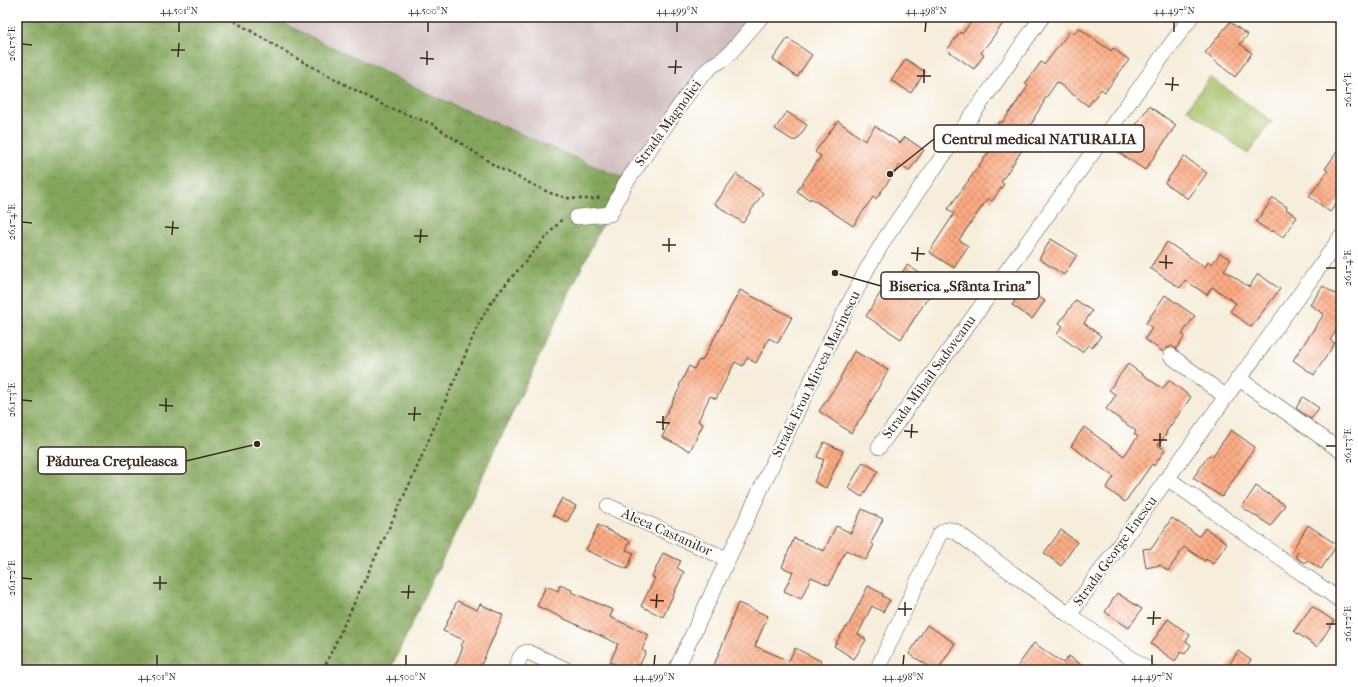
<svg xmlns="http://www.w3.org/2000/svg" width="1358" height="687" font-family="'IM FELL French Canon',serif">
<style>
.industrial{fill:#d2bfbf}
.grass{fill:#a5c066;stroke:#707542}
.forest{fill:url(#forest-crowns);stroke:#60683c}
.building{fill:url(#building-cross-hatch)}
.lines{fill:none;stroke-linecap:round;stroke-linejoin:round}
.minor-casing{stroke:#57473a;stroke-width:16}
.path{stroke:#57473a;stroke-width:2.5;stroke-dasharray:3 3;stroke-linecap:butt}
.minor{stroke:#fff;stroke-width:15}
.ticks{fill:none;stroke:#3b2a1e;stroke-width:1.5}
.labels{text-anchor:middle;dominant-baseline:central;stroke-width:4;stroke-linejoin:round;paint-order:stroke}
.street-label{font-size:14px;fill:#3b2a1e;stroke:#fff}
.leader{fill:none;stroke:#3b2a1e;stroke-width:1.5}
.callout-dot{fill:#3b2a1e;stroke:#fff;stroke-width:1.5}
.callout{fill:#fff;stroke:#3b2a1e;stroke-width:1.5}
.callout-label{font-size:15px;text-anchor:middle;font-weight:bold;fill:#3b2a1e}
.neatline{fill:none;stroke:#3b2a1e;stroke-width:1.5}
.ticks-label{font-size:10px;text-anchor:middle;fill:#3b2a1e}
</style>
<defs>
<pattern id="forest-crowns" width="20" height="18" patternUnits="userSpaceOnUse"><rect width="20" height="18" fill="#84a65b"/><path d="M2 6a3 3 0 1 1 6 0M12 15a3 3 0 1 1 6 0" fill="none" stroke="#6d874b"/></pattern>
<pattern id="building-cross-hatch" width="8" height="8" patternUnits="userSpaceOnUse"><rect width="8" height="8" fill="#fcac84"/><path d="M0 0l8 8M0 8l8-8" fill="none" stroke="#cd8c6b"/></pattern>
</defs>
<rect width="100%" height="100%" fill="#fff"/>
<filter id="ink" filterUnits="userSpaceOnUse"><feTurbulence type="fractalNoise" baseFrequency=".025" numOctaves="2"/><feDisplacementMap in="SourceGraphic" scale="8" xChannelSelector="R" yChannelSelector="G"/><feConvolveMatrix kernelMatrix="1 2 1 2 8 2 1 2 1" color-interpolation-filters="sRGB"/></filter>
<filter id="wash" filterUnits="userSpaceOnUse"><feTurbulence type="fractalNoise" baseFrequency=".012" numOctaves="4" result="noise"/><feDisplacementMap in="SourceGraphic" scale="16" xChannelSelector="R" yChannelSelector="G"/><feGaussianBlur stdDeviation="0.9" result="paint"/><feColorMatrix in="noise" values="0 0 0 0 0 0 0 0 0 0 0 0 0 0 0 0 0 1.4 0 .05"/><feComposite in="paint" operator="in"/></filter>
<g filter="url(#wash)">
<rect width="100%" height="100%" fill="#f6eddb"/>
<path class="industrial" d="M 270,17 L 750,17 L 624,179 L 431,95 Z"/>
<path class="grass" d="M 1210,77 L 1272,121 L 1248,154 L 1187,109 Z"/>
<path class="forest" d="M 17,17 L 270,17 L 431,95 L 624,179 L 390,670 L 17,670 Z"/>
<g id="blocks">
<g class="building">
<path d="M 975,17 L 1008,17 L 981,53 L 984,55 L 974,69 L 947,50 L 960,32 L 962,34 Z"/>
<path d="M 1230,22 L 1248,35 L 1240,44 L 1252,53 L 1235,77 L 1205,53 Z"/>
<path d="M 1079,28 L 1111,51 L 1113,48 L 1129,60 L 1105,92 L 1101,89 L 1088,106 L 1057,82 L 1043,102 L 1044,102 L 1034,118 L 1035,118 L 1023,137 L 1028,141 L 1001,182 L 1004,184 L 992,201 L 988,198 L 959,240 L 968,246 L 954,268 L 929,252 L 954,214 L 948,209 L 989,152 L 982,147 L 1000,121 L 1002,123 L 1015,105 L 1028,86 L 1025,84 L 1041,62 L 1044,65 L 1070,31 L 1074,34 Z"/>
<path d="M 788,38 L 812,55 L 797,77 L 773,59 Z"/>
<path d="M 906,59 L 925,72 L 911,93 L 891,80 Z"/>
<path d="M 1149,106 L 1176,125 L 1145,170 L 1118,152 Z"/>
<path d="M 787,112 L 807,125 L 797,140 L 792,140 L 775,129 Z"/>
<path d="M 838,121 L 865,141 L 875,126 L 900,143 L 905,137 L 924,150 L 909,171 L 900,165 L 876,199 L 873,197 L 853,226 L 811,198 L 810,200 L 797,191 L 821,156 L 815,152 Z"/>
<path d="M 1341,146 L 1341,197 L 1330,212 L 1309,196 L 1328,171 L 1325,169 Z"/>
<path d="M 1184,156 L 1207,173 L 1188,199 L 1165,183 Z"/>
<path d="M 736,174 L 763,193 L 743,223 L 715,204 Z"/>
<path d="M 1273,198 L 1287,207 L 1286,209 L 1297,217 L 1283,237 L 1272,230 L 1271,232 L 1256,222 Z"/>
<path d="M 1051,239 L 1077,255 L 1064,275 L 1039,259 Z"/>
<path d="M 1167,242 L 1205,267 L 1208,262 L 1212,264 L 1220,253 L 1231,260 L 1224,270 L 1249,287 L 1258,274 L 1280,289 L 1251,327 L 1230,311 L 1236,303 L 1212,287 L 1207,295 L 1185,280 L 1180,288 L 1150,268 Z"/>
<path d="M 907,265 L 937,284 L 901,339 L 866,316 L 881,292 L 887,296 Z"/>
<path d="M 1323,286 L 1341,298 L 1341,324 L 1330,340 L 1335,343 L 1314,375 L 1293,360 L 1324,314 L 1310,305 Z"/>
<path d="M 1024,287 L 1045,301 L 1032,319 L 1012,305 Z"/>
<path d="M 740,290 L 792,317 L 778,343 L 769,338 L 756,363 L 747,358 L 743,366 L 735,362 L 716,399 L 710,396 L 698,421 L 703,424 L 690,451 L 662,437 L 668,425 L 662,422 L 680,387 L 679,386 L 689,366 L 694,369 L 699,360 L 702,361 Z"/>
<path d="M 1165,295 L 1195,316 L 1182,334 L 1185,336 L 1176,349 L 1172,346 L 1167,348 L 1163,352 L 1145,339 L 1152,328 L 1146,323 Z"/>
<path d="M 1076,300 L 1092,311 L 1084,323 L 1101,336 L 1092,348 L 1088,345 L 1082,352 L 1057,334 L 1063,326 L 1059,323 Z"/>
<path d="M 854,351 L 888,370 L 865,412 L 851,433 L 819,411 L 841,379 L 840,378 Z"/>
<path d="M 1128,364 L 1163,389 L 1169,380 L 1191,397 L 1166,432 L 1167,433 L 1158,445 L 1165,450 L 1154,466 L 1152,464 L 1125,502 L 1106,488 L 1114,477 L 1071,446 L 1084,427 L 1124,456 L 1138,436 L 1134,434 L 1136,431 L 1106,409 L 1116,395 L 1109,390 Z"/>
<path d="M 1303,397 L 1319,408 L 1311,419 L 1296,408 Z"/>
<path d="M 1231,430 L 1255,447 L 1222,497 L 1193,478 L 1209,455 L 1212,457 Z"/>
<path d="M 824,442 L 843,451 L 826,488 L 814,482 L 824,460 L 817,457 Z"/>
<path d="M 863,462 L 878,471 L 862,497 L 848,488 Z"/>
<path d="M 1256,486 L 1285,505 L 1271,526 L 1242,507 Z"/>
<path d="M 562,498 L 576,506 L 567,522 L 553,515 Z"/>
<path d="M 862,509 L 883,519 L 871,543 L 874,545 L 866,560 L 846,550 L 829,585 L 811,577 L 801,599 L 784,591 L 793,572 L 782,567 L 794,538 L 824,551 L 836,526 L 851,533 Z"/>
<path d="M 1172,518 L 1199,536 L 1205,528 L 1227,543 L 1213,564 L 1206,559 L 1205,561 L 1184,547 L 1168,571 L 1160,565 L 1146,568 L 1143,549 L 1152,548 Z"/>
<path d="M 598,525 L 630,541 L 626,550 L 634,553 L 627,569 L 586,550 Z"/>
<path d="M 1308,525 L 1337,545 L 1321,569 L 1307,560 L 1305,563 L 1295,557 L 1298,552 L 1293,549 Z"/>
<path d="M 1061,530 L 1077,542 L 1061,566 L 1044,553 Z"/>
<path d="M 663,553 L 681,561 L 677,568 L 684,572 L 663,617 L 641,606 L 655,578 L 652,577 Z"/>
<path d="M 560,585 L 572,590 L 571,592 L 613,610 L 610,617 L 649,635 L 642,650 L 646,652 L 639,666 L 636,664 L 633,670 L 629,670 L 610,662 L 618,644 L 537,606 L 546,586 L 558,591 Z"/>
<path d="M 868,586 L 883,594 L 882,596 L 890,600 L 883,612 L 872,606 L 858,634 L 866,640 L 854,659 L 834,646 L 846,627 L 847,628 Z"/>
<path d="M 1117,593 L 1142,609 L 1129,628 L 1105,612 Z"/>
<path d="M 457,601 L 477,610 L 480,604 L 503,615 L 479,670 L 453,670 L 463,647 L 461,646 L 464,640 L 443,631 Z"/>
<path d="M 738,603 L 768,616 L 755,646 L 789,661 L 795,648 L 821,661 L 817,670 L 712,670 L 731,624 L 730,623 Z"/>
<path d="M 1312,606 L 1334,621 L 1317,647 L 1294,631 Z"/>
<path d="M 1168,619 L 1190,635 L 1186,641 L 1191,645 L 1185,654 L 1181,652 L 1175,661 L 1151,644 Z"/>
<path d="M 927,625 L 955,643 L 938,670 L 935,670 L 909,654 Z"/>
<path d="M 1034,643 L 1063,663 L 1069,656 L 1088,670 L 1015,670 Z"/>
<path d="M 1238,651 L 1251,660 L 1244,670 L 1226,670 Z"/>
</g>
</g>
</g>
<g filter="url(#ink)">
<use href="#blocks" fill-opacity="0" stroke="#57473a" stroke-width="1"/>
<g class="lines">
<g class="minor-casing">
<g id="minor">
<path d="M 577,217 L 610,214 L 625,184 L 699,78 L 713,65 L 722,60 L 730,53 L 761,17"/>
<path d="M 1171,356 L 1225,396"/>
<path d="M 1238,378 L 1341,451"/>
<path d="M 879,447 L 1191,17"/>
<path d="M 1167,478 L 1341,601"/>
<path d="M 608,506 L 727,559"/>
<path d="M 1069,615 L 1148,670"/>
<path d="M 515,670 C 518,663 520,652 528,652 L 567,670"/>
<path d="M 676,670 L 831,339 L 867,269 L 886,237 L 913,198 L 1042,17"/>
<path d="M 877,670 L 939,535 C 945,529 948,529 955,531 L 1069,615 L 1341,237"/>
</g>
</g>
<g class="path">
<path d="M 223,17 L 234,21 L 296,58 L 385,106 L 432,124 L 497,167 L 550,193 L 567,198 L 581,199 L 595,199 L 602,196"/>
<path d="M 323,670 L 415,472 L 479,323 L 494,298 L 562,219"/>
</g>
<use href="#minor" class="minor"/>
</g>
</g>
<path class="ticks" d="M 179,32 L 179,22M 428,32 L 428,22M 677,32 L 677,22M 925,32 L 926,22M 1174,32 L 1174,22M 22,44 L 32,45M 171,50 L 185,50M 178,57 L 179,43M 420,58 L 434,59M 427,65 L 427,51M 668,67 L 682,67M 675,74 L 676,60M 917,76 L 931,76M 924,83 L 924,69M 1165,84 L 1179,85M 1326,90 L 1336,90M 1172,91 L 1173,77M 22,222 L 32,223M 165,227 L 179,228M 172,235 L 173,221M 414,236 L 428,236M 420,243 L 421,229M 662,245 L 676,245M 669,252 L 669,238M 911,253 L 925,254M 917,261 L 918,247M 1159,262 L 1173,263M 1326,268 L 1336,268M 1166,269 L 1166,255M 22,400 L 32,401M 159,405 L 173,406M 166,412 L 166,398M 408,414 L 421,414M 414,421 L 415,407M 656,422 L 670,423M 663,430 L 663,416M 904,431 L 918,432M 911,438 L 912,424M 1153,440 L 1167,440M 1326,446 L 1336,446M 1160,447 L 1160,433M 22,578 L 32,579M 153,583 L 167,583M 160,590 L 160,576M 401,592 L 415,592M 408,599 L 409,585M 650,600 L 664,601M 656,608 L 657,594M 898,609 L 912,609M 905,616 L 905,602M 1147,618 L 1161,618M 1326,624 L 1336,624M 1153,625 L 1154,611M 157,665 L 157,655M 406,665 L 406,655M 654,665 L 655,655M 903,665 L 904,655M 1152,665 L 1152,655"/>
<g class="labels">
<g class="street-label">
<text transform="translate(668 123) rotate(-54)">Strada Magnoliei</text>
<text transform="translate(816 374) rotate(-64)">Strada Erou Mircea Marinescu</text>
<text transform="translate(929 377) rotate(-54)">Strada Mihail Sadoveanu</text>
<text transform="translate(667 532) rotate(24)">Aleea Castanilor</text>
<text transform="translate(1115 551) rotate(-54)">Strada George Enescu</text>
</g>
</g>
<path class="leader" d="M890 174L934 139M835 273L881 286M257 444L186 461"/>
<g class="callout-dot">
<circle cx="890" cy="174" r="4"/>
<circle cx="835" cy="273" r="4"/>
<circle cx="257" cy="444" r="4"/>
</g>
<g class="callout">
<rect x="934" y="125" width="210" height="27" rx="4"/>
<rect x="881" y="272" width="158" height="27" rx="4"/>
<rect x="38" y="447" width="148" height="27" rx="4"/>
</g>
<g class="callout-label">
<text x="1039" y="144">Centrul medical NATURALIA</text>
<text x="960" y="291">Biserica „Sfânta Irina”</text>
<text x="112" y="466">Pădurea Crețuleasca</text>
</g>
<rect width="1358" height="687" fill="none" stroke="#fff" stroke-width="44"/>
<rect x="22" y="22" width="1314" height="643" class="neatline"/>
<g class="ticks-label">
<text x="179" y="14">44.501°N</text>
<text x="428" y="14">44.500°N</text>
<text x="677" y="14">44.499°N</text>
<text x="926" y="14">44.498°N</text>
<text x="1174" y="14">44.497°N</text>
<text transform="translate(11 44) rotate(-90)" y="4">26.175°E</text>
<text transform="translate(1347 90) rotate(-90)" y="4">26.175°E</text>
<text transform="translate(11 222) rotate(-90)" y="4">26.174°E</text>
<text transform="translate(1347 268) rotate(-90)" y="4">26.174°E</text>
<text transform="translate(11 400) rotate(-90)" y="4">26.173°E</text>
<text transform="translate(1347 446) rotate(-90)" y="4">26.173°E</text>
<text transform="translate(11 578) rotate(-90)" y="4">26.172°E</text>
<text transform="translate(1347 624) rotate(-90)" y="4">26.172°E</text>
<text x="157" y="680">44.501°N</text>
<text x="406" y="680">44.500°N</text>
<text x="654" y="680">44.499°N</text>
<text x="903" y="680">44.498°N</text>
<text x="1152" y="680">44.497°N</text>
</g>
</svg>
